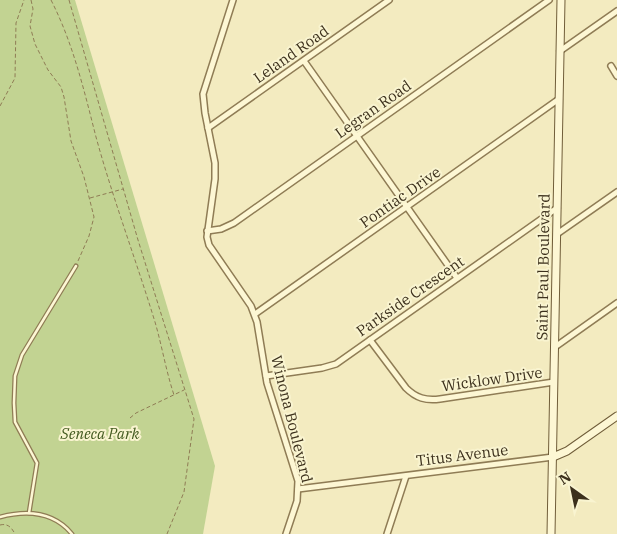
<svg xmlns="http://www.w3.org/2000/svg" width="617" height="534" font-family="'IBM Plex Serif',serif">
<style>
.green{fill:#c2d392}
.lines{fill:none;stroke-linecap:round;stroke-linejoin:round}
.lane-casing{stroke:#8f7c55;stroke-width:5}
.street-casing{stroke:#8f7c55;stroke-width:8}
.secondary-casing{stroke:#705d39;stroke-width:9}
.path{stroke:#8f7c55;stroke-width:1;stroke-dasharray:4 2.5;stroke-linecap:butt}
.lane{stroke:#fdf7d4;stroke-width:2.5}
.street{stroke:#fdf7d4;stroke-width:5}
.secondary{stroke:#fdf7d4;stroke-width:7}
.labels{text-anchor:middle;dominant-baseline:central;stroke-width:4;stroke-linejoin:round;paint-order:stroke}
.street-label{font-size:15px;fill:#3c301c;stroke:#f9f4d0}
.park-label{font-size:15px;font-style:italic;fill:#445b20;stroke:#f9f4d0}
</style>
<rect width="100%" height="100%" fill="#f3ebc0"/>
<path class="green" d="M 0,0 L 75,0 L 215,466 L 203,534 L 0,534 Z"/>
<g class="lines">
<g class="lane-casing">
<g id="lane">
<path d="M 29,513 L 37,463 L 15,422 L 14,403 L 15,376 L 22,355 L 76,266"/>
<path d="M 0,517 C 27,510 53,511 72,534"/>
</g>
</g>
<g class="street-casing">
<g id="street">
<path d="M 233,0 L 203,94 L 205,113 L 215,163 L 215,179 L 207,237 L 209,245 L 251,306 L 257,322 L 267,383 L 298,481 L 297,501 L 286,534"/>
<path d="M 560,51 L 617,11"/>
<path d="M 304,61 L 457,278"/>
<path d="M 611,66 L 617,76"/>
<path d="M 208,128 L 389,0"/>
<path d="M 207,231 L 221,229 L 234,223 L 549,0"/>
<path d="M 557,234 L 617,192"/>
<path d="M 255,314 L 559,99"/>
<path d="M 370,340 L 406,388 C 416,398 426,401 440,399 L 554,382"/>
<path d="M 555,347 L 617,303"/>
<path d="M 266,376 L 322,368 L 336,364 L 557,208"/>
<path d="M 298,489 L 553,457"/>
<path d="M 387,534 L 406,476"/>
</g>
</g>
<g class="secondary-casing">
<g id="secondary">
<path d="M 553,457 L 567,451 L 617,416"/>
<path d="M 551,534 L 561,0"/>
</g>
</g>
<g class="path">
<path d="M 31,0 L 33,9 L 30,26 L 35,44 L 48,70 L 61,87 L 64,97 L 71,141 L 84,177 L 94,217 L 89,236 L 78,261"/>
<path d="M 51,0 C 73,43 84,90 96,137 C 113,199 136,260 155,322 C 162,346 166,371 174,395"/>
<path d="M 69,0 L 138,240 L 194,419 L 184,492 L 167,534"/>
<path d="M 0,106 L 15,78 L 16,23 L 24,0"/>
<path d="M 90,198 L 123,189"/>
<path d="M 130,418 L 136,413 L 184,390"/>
<path d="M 0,525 C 8,523 12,528 15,534"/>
</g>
<use href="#lane" class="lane"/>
<use href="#street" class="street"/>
<use href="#secondary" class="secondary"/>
</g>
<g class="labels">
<g class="street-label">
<text transform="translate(291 54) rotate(-35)">Leland Road</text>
<text transform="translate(373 109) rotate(-35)">Legran Road</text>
<text transform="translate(400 197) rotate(-35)">Pontiac Drive</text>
<text transform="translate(543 267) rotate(-89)">Saint Paul Boulevard</text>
<text transform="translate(410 296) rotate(-35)">Parkside Crescent</text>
<text transform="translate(492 379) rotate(-8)">Wicklow Drive</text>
<text transform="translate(292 419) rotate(76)">Winona Boulevard</text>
<text transform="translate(462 455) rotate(-7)">Titus Avenue</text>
</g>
<g class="park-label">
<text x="100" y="433">Seneca Park</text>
</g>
</g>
<g transform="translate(572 489) rotate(327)" stroke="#f9f4d0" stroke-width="4" paint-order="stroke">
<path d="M0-4L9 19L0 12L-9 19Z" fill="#3c301c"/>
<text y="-8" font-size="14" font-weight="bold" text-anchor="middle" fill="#3c301c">N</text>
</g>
</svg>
